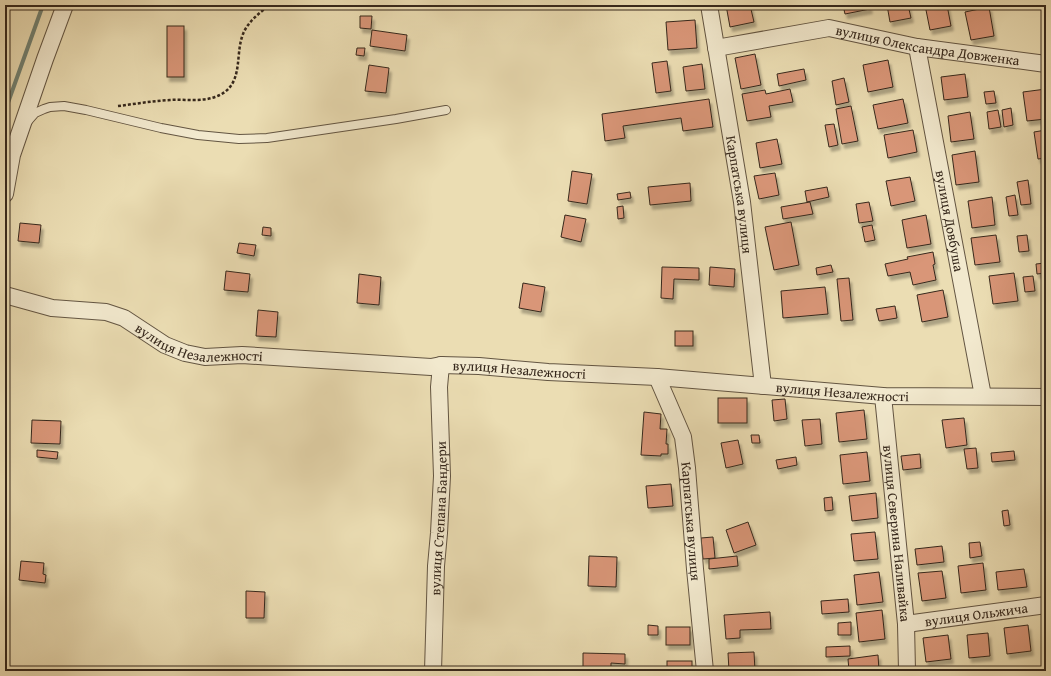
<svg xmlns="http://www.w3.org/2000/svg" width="1051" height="676" font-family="'Gentium Book Plus',serif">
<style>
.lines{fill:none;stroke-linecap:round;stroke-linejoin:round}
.stream{stroke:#718172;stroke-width:4}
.building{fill:#d99678;stroke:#36281c;filter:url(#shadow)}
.service-casing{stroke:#635542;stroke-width:10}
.minor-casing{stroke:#635542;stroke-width:18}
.path{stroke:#36281c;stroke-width:2.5;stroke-dasharray:3 2;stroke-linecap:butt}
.service{stroke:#f2e9ce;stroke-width:8}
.minor{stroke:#f2e9ce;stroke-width:16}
.labels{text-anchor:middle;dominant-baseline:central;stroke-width:3.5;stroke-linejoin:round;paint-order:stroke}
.street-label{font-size:14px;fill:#36281c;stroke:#f2e9ce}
</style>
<defs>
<filter id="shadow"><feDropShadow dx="2.5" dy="4.5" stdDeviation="1" flood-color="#0004"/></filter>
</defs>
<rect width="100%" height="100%" fill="#ebddb3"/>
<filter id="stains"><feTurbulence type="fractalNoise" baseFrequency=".005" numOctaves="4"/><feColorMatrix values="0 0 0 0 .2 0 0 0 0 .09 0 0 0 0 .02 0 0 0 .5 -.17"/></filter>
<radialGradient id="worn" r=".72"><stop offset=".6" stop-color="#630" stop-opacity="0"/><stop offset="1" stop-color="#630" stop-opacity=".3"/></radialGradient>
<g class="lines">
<path class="stream" d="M 5,111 L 43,5"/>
</g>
<g class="building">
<path d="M 726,5 L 750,5 L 754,22 L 730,27 Z"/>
<path d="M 843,5 L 869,5 L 870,9 L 845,14 Z"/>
<path d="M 887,5 L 908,5 L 911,18 L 890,22 Z"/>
<path d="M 925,5 L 947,5 L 951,26 L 930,30 Z"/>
<path d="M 989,7 L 994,36 L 971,40 L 965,12 Z"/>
<path d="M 360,16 L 372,16 L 371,29 L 360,28 Z"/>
<path d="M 695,20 L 697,48 L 668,50 L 666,22 Z"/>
<rect x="167" y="26" width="17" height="51"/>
<path d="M 372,30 L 407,35 L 405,51 L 370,46 Z"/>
<path d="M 357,48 L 365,48 L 364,56 L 356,55 Z"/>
<path d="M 755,54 L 761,85 L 741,89 L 735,58 Z"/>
<path d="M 888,60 L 893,87 L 868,92 L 863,65 Z"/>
<path d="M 667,61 L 671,91 L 656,93 L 652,63 Z"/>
<path d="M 702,64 L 705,89 L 686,91 L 683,67 Z"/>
<path d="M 369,65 L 389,68 L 386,93 L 365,91 Z"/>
<path d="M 804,69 L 806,80 L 779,86 L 777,74 Z"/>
<path d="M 965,74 L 968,97 L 944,100 L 941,77 Z"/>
<path d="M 844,78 L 849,102 L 836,105 L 832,81 Z"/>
<path d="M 790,89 L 793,102 L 769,106 L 771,117 L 747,121 L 742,94 L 765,90 L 766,94 Z"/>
<path d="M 1046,89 L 1046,119 L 1027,121 L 1023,92 Z"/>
<path d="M 994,91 L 996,103 L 986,104 L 984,92 Z"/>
<path d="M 709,99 L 713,127 L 683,131 L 681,118 L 623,126 L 625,138 L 605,141 L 602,114 Z"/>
<path d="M 903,99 L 908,123 L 878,129 L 873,105 Z"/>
<path d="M 851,106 L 858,141 L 842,144 L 836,109 Z"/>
<path d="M 1011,108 L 1013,125 L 1004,127 L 1002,110 Z"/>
<path d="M 998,110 L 1001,127 L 989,129 L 987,112 Z"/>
<path d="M 970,112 L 974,139 L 951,142 L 948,116 Z"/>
<path d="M 834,124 L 838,145 L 829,147 L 825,125 Z"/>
<path d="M 913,130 L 917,152 L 888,158 L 884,135 Z"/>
<path d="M 1046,130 L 1046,158 L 1038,159 L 1034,132 Z"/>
<path d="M 777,139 L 782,164 L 760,168 L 756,143 Z"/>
<path d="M 975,151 L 979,182 L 956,185 L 952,155 Z"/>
<path d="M 572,171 L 592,174 L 587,204 L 568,201 Z"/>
<path d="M 775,173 L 779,195 L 759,199 L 754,176 Z"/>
<path d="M 910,177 L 915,201 L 891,206 L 886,181 Z"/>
<path d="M 1028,180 L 1031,204 L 1021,205 L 1017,182 Z"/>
<path d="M 690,183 L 691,201 L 650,205 L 648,187 Z"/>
<path d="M 827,187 L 829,197 L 807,202 L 805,191 Z"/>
<path d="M 630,192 L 631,198 L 618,200 L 617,194 Z"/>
<path d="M 1015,195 L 1018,215 L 1009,216 L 1006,197 Z"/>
<path d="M 992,197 L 995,225 L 972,228 L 968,201 Z"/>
<path d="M 810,202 L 813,214 L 783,219 L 781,207 Z"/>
<path d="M 869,202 L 873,221 L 859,223 L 856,204 Z"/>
<path d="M 623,206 L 624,218 L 618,219 L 617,207 Z"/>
<path d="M 565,215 L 586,219 L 581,242 L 561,237 Z"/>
<path d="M 926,215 L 931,244 L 907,248 L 902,220 Z"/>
<path d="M 791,222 L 799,265 L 774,270 L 765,227 Z"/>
<path d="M 20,223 L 41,225 L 39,243 L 18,241 Z"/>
<path d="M 872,225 L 875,240 L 865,242 L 862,227 Z"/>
<path d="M 263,227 L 271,228 L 271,236 L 262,235 Z"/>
<path d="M 996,235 L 1000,262 L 975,265 L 971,238 Z"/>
<path d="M 1027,235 L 1029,251 L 1019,252 L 1017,236 Z"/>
<path d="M 239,243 L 256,245 L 254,256 L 237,253 Z"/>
<path d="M 933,252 L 935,264 L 933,265 L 936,280 L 913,285 L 910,272 L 888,276 L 885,264 L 908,259 L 907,257 Z"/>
<path d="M 1045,263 L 1046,273 L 1037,274 L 1036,264 Z"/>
<path d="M 831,265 L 833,272 L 817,275 L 816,268 Z"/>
<path d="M 662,267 L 699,268 L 699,280 L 674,279 L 673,299 L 661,298 Z"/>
<path d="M 710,267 L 735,269 L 734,287 L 709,285 Z"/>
<path d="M 226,271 L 250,274 L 248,292 L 224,290 Z"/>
<path d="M 1014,273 L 1018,301 L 993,304 L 989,276 Z"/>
<path d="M 359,274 L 381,277 L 379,305 L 357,303 Z"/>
<path d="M 1033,276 L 1035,291 L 1025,292 L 1023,277 Z"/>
<path d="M 849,278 L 853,320 L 841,321 L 837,279 Z"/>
<path d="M 523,283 L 545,287 L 541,312 L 519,308 Z"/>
<path d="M 825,287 L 828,314 L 783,318 L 781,291 Z"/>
<path d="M 943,290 L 948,317 L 922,322 L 917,295 Z"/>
<path d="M 1046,304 L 1046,319 L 1044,319 L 1042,305 Z"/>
<path d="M 895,306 L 897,318 L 879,321 L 876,309 Z"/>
<path d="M 258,310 L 278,312 L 276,337 L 256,336 Z"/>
<rect x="675" y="331" width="18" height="15"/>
<rect x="718" y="398" width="29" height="25"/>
<path d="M 785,399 L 787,419 L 774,421 L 772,400 Z"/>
<path d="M 864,410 L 867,439 L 839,442 L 836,413 Z"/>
<path d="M 644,412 L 661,414 L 660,429 L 667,429 L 666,444 L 668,444 L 668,454 L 661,454 L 661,456 L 641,455 Z"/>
<path d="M 964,418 L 967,445 L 946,448 L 942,420 Z"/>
<path d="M 820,419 L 822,444 L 805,446 L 802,420 Z"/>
<path d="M 32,420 L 61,421 L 60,444 L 31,443 Z"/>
<path d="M 751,435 L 759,435 L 760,443 L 752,443 Z"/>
<path d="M 738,440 L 743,464 L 726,468 L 721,443 Z"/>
<path d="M 976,448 L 978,468 L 967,469 L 964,449 Z"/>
<path d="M 37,450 L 58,452 L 57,459 L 37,457 Z"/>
<path d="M 1014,451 L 1015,460 L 992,462 L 991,453 Z"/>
<path d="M 867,452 L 870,481 L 843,484 L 840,455 Z"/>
<path d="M 920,454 L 921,468 L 903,470 L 901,456 Z"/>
<path d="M 796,457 L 797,465 L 778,469 L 776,460 Z"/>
<path d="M 671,484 L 673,506 L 648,508 L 646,486 Z"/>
<path d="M 876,493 L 878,518 L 852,521 L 849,496 Z"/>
<path d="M 832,497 L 833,510 L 825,511 L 824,498 Z"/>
<path d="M 1008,510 L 1010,525 L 1004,526 L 1002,511 Z"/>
<path d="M 748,522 L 756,545 L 734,553 L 726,530 Z"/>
<path d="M 875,532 L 878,559 L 854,561 L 851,534 Z"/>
<path d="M 713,537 L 715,558 L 703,559 L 701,538 Z"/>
<path d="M 980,542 L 982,556 L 970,558 L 969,543 Z"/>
<path d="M 942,546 L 944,562 L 917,565 L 915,549 Z"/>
<path d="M 589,556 L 617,557 L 616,587 L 588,586 Z"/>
<path d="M 737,556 L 738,566 L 709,569 L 709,559 Z"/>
<path d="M 21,561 L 44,563 L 43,574 L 46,575 L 45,583 L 19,580 Z"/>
<path d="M 983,563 L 986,590 L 961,593 L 958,566 Z"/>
<path d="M 1024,569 L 1027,587 L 998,590 L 996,572 Z"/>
<path d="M 942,571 L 946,598 L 922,601 L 918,573 Z"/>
<path d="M 879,572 L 883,602 L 857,605 L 854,575 Z"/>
<path d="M 246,591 L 265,592 L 264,618 L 246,618 Z"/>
<path d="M 848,599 L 849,612 L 822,614 L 821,601 Z"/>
<path d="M 882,610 L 885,639 L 859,642 L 856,613 Z"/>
<path d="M 770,612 L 771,629 L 740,630 L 740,638 L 726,639 L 724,615 Z"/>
<path d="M 851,622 L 851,635 L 838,635 L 838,623 Z"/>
<path d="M 648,625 L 658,626 L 658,635 L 648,635 Z"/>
<path d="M 1028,625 L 1031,651 L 1007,654 L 1004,628 Z"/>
<rect x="666" y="627" width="24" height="18"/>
<path d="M 988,633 L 990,656 L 969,658 L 967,635 Z"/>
<path d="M 948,635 L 951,659 L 926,662 L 923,638 Z"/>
<path d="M 850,646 L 850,656 L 826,657 L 826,647 Z"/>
<path d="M 754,652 L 755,671 L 729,671 L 728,653 Z"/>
<path d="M 583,653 L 625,654 L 625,664 L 611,663 L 611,671 L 583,671 Z"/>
<path d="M 878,655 L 879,671 L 849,671 L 848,659 Z"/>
<rect x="667" y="661" width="25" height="10"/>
</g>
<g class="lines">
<g class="service-casing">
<path id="service" d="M 28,121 L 35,113 L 44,109 L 50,107 L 64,106 L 86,110 L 161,128 L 198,135 L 239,139 L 267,138 L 396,119 L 446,110"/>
</g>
<g class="minor-casing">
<g id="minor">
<path id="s1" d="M 709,5 L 742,202 L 763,386"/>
<path id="s2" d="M 917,47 L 983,396"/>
<path id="s3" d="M 716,48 L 829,28 L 917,47 L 1046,64"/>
<path d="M 5,194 L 12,155 L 45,59 L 65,5"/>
<path id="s4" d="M 5,295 L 52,308 L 106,312 L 124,318 L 165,345 L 185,353 L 205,357 L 242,355 L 431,367 L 441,365 L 479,366 L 548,372 L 657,377 L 883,396 L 1046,397"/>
<path id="s5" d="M 657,377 L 683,437 L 687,468 L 695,569 L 705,671"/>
<path id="s6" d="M 883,396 L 906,624 L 907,671"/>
<path id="s7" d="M 906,624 L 1046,605"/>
<path id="s8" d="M 433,671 L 436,566 L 439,533 L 442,476 L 439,387 L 441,365"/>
</g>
</g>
<g class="path">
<path d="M 118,106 C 135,104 152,101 170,100 C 185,99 201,102 215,97 C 244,87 235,58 242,37 C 246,23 259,13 270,5"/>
<path d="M 5,393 L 7,381"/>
</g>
<use href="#service" class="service"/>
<use href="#minor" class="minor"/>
</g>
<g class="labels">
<g class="street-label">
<text stroke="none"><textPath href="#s3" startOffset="215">вулиця Олександра Довженка</textPath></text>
<text stroke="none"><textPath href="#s1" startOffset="192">Карпатська вулиця</textPath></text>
<text stroke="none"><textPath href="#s2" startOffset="177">вулиця Довбуша</textPath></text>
<text stroke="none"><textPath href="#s4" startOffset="204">вулиця Незалежності</textPath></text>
<text stroke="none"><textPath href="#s4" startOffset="528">вулиця Незалежності</textPath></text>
<text stroke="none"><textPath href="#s4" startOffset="852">вулиця Незалежності</textPath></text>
<text stroke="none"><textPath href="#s8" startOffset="153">вулиця Степана Бандери</textPath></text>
<text stroke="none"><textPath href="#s5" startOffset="150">Карпатська вулиця</textPath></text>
<text stroke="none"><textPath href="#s6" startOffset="138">вулиця Северина Наливайка</textPath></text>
<text stroke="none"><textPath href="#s7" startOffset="71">вулиця Ольжича</textPath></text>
</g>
</g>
<rect width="1051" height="676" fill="none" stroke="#ebddb3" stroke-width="20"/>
<rect x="6" y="6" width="1039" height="664" fill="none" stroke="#36281c" stroke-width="2"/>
<rect x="10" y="10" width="1031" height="656" fill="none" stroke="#36281c"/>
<rect width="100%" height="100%" filter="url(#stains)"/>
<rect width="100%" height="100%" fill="url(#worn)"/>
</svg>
